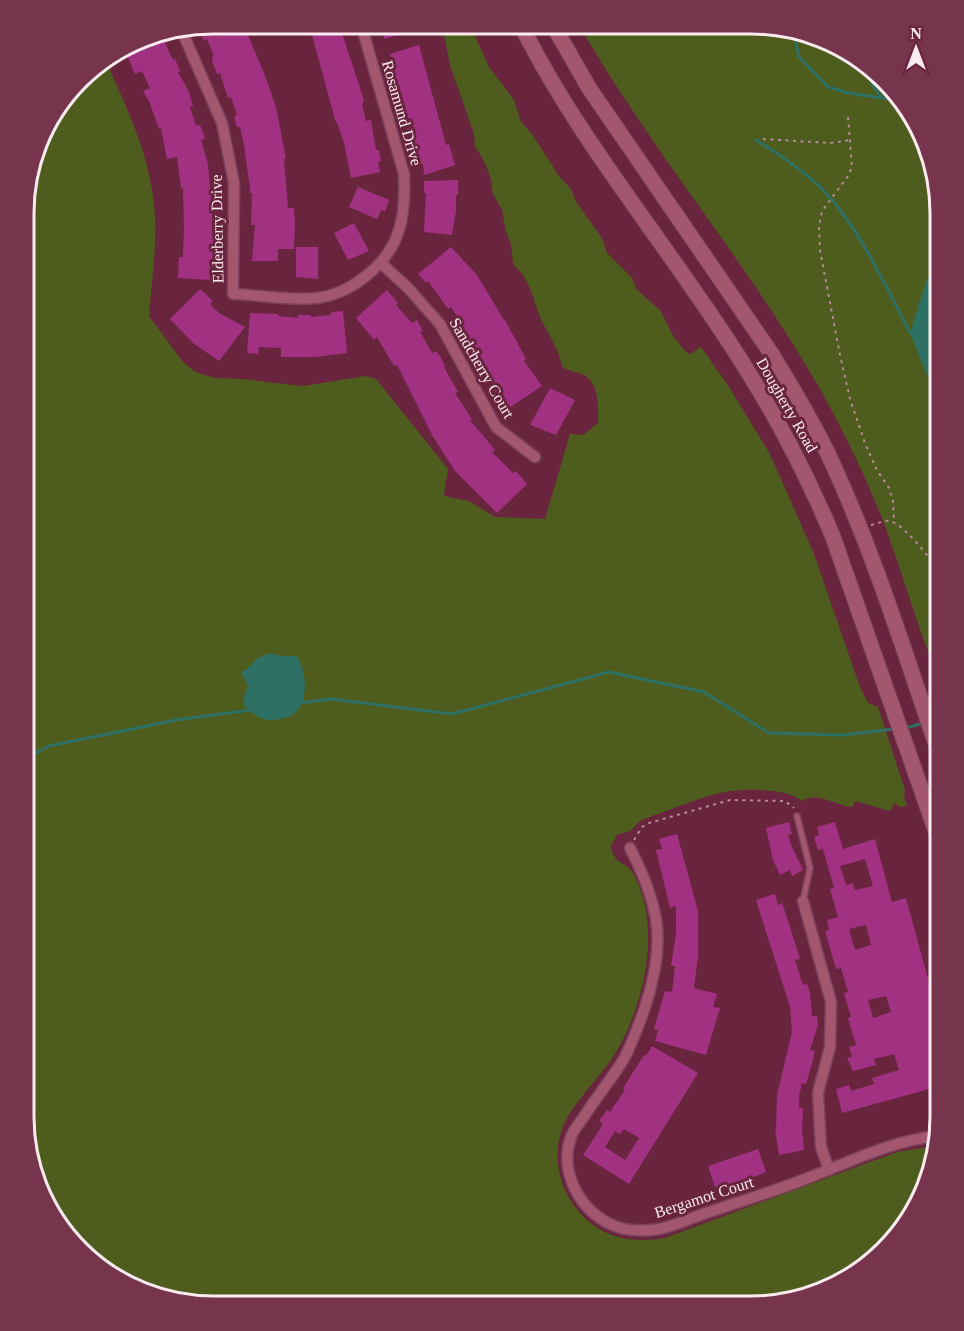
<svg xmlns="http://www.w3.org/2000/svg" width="964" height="1331" font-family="Georgia,serif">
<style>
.green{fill:#4e5c1d}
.water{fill:#2f7065}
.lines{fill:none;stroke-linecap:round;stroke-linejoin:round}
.stream{stroke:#2f7065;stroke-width:3}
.building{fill:#a13282;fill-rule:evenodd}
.service-casing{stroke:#79425a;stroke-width:8}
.minor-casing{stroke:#79425a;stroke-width:13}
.secondary-casing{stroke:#79425a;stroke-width:17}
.path{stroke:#b58a98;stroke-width:2;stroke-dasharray:3 4.5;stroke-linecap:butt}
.service{stroke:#a2576e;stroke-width:5}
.minor{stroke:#a2576e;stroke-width:10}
.secondary{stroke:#a2576e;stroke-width:15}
.labels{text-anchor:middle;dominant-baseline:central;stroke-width:6;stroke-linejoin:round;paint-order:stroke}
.street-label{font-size:16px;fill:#fdebef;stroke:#6a253e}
.rim{fill:none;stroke:#fdebef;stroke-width:3}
</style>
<rect width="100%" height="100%" fill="#6a253e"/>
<g class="green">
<path d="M 442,25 L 470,25 L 489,67 L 514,100 L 521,122 L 532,134 L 559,176 L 571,189 L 576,202 L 602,238 L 607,253 L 632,278 L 636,289 L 660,310 L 673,336 L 686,352 L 690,354 L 701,347 L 729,387 L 770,454 L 814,554 L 860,687 L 868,703 L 878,707 L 905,790 L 904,796 L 907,806 L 900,807 L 895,803 L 890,811 L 855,801 L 852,807 L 848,807 C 834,803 815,792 802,801 C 787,788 744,788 724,792 C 700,797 676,808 652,816 L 640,821 L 630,831 L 617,835 L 611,846 C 615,867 625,860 633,873 C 648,899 651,937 646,966 C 642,995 631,1027 616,1052 C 602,1075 581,1094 567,1118 C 549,1151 558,1193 585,1218 C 607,1240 637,1243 665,1238 L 897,1152 L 934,1146 L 908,1223 L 834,1288 L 751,1307 L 189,1305 L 108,1275 L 43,1201 L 24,1118 L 26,188 L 49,119 L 89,71 L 106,61 C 125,104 147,149 153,196 C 159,236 152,276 149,316 L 183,362 L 194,371 L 204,375 L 216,378 L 242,379 L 303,386 L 366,376 L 376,379 L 448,469 L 444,496 L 469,501 L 495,517 L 545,519 L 570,434 L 583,435 L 598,423 C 598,408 600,384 584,375 C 576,371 569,372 562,366 C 557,342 547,335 539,314 C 532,295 529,278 513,264 L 511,244 L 506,232 L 502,210 L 493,194 L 491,179 L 485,163 L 475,146 L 474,134 L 450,65 Z"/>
<path d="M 579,25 L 776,26 L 866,63 L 921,130 L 940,213 L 940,699 L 930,672 L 929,654 C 912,609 899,562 881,516 C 864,473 843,430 820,389 C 748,263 652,152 579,25 Z"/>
</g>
<g class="water">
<path d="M 938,270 L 940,270 L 940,393 L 926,373 L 910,333 L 927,279 Z"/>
<path d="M 270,653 L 280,656 L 297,656 C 309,676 310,716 280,719 C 274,720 267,721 261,718 C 255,716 250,711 245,707 L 243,699 L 248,686 L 241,672 L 251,666 L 256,659 Z"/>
</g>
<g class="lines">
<g class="stream">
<path d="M 794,33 L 799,57 L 828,87 L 849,93 L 896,100"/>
<path d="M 871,70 L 872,84 L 881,97"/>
<path d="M 756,140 C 780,155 803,170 823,190 C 859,227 886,287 910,333"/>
<path d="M 299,703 L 331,699 L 452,714 L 609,672 L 704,692 L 769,733 L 842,735 L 895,729"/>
<path d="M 905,728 L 924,723"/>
<path d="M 25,759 L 49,746 L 176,720 L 250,710"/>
<path d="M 810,1293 L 846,1277"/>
</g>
</g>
<g class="building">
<path d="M 213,24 L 243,24 L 264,73 L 276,107 L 286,159 L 284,159 L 288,208 L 294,208 L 295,224 L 294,249 L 278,249 L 278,261 L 252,261 L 255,225 L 251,225 L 252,193 L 250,193 L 250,189 L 244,145 L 240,127 L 237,127 L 234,116 L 237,115 L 231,97 L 228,98 L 220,73 L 217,74 L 213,64 L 212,57 L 214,56 L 207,39 L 204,41 L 199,29 L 201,29 L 200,26 Z"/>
<path d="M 309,24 L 339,24 L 364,100 L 362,104 L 366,121 L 371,120 L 376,150 L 379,150 L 381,161 L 378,162 L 380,172 L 351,178 L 344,143 L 337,122 L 336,123 Z"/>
<path d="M 381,24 L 425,25 L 426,27 L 384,39 Z"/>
<path d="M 164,32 L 168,42 L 165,43 L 173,60 L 175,59 L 180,71 L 178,72 L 189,92 L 193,106 L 190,107 L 196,126 L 200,125 L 205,139 L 201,140 L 208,164 L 211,199 L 215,199 L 216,210 L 212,210 L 212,233 L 214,233 L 211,280 L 178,278 L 179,257 L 183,257 L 184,228 L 183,188 L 181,189 L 177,157 L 167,159 L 161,128 L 159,129 L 149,101 L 143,91 L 150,88 L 142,71 L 135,74 L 125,50 L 144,39 Z"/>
<path d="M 419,45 L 446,145 L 449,144 L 455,165 L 424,175 L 423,164 L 420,165 L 412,136 L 410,137 L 406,126 L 410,125 L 390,71 L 394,70 L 390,54 Z"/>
<path d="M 458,180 L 458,195 L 456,195 L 456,211 L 452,235 L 424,232 L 426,193 L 424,193 L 424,181 Z"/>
<path d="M 358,187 L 389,200 L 385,211 L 381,210 L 377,219 L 349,207 Z"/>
<path d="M 354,223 L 369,251 L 348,260 L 334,233 Z"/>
<path d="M 296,247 L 318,247 L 318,279 L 296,277 Z"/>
<path d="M 451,247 L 477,275 L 504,320 L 505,320 L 526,359 L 524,361 L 542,386 L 509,408 L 491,386 L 494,384 L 483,363 L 480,365 L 468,335 L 466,336 L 462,324 L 451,307 L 448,309 L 428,281 L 426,283 L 418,274 Z"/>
<path d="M 200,289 L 213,301 L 210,304 L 219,313 L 245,327 L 219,361 L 193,343 L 170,319 Z"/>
<path d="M 387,290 L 398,303 L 396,305 L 412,323 L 417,320 L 423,331 L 420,332 L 432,353 L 436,351 L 440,356 L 445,366 L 444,367 L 458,392 L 455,393 L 472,419 L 470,420 L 495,450 L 492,452 L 513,473 L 516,471 L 527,484 L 497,513 L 455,471 L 432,435 L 397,365 L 394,366 L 377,337 L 374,340 L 356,318 Z"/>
<path d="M 343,311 L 347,353 L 315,357 L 281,357 L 281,348 L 259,347 L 258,354 L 247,353 L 250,313 L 278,314 L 278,316 L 298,318 L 298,315 L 311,315 L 311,317 L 331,315 L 331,312 Z"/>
<path d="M 550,388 L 575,400 L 556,435 L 530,425 Z"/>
<path d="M 789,822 L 792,834 L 788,835 L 791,845 L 803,870 L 792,876 L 790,870 L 780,875 L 773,860 L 766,828 Z"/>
<path d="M 835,822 L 843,849 L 875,839 L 892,902 L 906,898 L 939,1019 L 932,1021 L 940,1050 L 940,1086 L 842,1113 L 836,1089 L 849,1085 L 851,1091 L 874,1084 L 872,1078 L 899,1070 L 894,1054 L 874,1059 L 876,1065 L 853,1071 L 847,1058 L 852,1057 L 849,1047 L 856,1045 L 848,1018 L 851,1017 L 844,993 L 848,992 L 841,968 L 836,969 L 825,931 L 829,930 L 827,920 L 838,917 L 830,889 L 834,888 L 823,849 L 818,850 L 814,837 L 819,835 L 817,827 ZM 865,859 L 873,886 L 855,890 L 853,883 L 846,885 L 840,866 ZM 866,925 L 871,945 L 855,950 L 849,929 ZM 886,996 L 891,1012 L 873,1018 L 868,1000 Z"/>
<path d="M 677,834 L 698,911 L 698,956 L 694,988 L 717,994 L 713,1007 L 720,1008 L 706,1055 L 655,1041 L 658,1030 L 654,1029 L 665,991 L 672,992 L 675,966 L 671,966 L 676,933 L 676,906 L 670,908 L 656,850 L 662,849 L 659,839 Z"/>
<path d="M 775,894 L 778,905 L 782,903 L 791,930 L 800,959 L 795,960 L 803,985 L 807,984 L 810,993 L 812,1016 L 817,1016 L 818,1025 L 810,1050 L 815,1051 L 813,1060 L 806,1084 L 802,1083 L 799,1096 L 799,1108 L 803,1108 L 802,1136 L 803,1136 L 804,1150 L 779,1155 L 775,1129 L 776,1129 L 777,1095 L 792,1032 L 790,1007 L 756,900 Z"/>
<path d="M 652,1046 L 698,1073 L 629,1184 L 583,1155 L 603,1124 L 599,1121 L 607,1110 L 610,1112 L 625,1090 L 623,1089 L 630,1077 L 644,1055 L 646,1056 ZM 624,1129 L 639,1138 L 625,1160 L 605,1147 L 615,1131 L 620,1134 Z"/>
<path d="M 758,1149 L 766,1172 L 727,1188 L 725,1184 L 715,1187 L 708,1166 Z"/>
</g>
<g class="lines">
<g class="service-casing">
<path id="service" d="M 797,816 L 810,868 L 803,901"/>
</g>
<g class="minor-casing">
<g id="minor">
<path d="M 181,29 L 222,123 L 234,183 L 233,294 C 260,295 289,301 316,298 C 336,296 351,288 366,276 C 401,249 406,216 404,174 L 361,24"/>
<path d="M 382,264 L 408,288 L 440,324 L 496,427 L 535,457"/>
<path d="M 630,848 C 662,910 666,946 643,1013 C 637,1029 631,1047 622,1062 C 610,1081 595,1099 583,1118 C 579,1124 573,1130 571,1137 C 559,1170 578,1206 606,1222 C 622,1231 641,1232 659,1229 C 675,1226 691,1218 706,1213 C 742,1201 778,1190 813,1176 C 854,1160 894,1140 938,1136"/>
<path d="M 803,901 L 831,1002 L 830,1047 L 818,1093 L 821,1147 L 829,1170"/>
</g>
</g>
<g class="secondary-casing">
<g id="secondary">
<path d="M 521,25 C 582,147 673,251 745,367 C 779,421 808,477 833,537 L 940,843"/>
<path d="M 553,25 L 589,88 L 771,353 C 794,391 817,429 835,469 C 877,562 907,660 940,756"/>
</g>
</g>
<g class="path">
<path d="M 848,117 L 852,167 L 848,176 L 822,211 L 819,227 L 820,250 L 840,355 L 850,399 L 866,446 L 877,470 L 889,488 L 893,501 L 894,522"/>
<path d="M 763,139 L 831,143 L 850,140"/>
<path d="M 871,525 C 877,524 883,520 889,521 C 904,523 929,559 940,570"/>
<path d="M 634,840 L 642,827 L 649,823 L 730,800 L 785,801 L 794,808"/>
</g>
<use href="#service" class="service"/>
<use href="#minor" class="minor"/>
<use href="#secondary" class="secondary"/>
</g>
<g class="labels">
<g class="street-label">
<text transform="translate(402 113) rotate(74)">Rosamund Drive</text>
<text transform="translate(217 229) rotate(-91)">Elderberry Drive</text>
<text transform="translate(482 368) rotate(60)">Sandcherry Court</text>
<text transform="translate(787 405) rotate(60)">Dougherty Road</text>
<text transform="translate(704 1197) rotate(-18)">Bergamot Court</text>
</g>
</g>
<path d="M0 0H964V1331H0ZM213 34H751A179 179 0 0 1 930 213V1117A179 179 0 0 1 751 1296H213A179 179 0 0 1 34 1117V213A179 179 0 0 1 213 34Z" fill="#76354c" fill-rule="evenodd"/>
<path class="rim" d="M213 34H751A179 179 0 0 1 930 213V1117A179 179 0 0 1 751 1296H213A179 179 0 0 1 34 1117V213A179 179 0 0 1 213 34Z"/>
<g transform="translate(916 48)" stroke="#6a253e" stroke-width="4.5" paint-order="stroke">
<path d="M0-4.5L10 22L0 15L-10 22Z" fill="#fdebef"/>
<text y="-9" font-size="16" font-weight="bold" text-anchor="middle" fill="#fdebef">N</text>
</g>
</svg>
